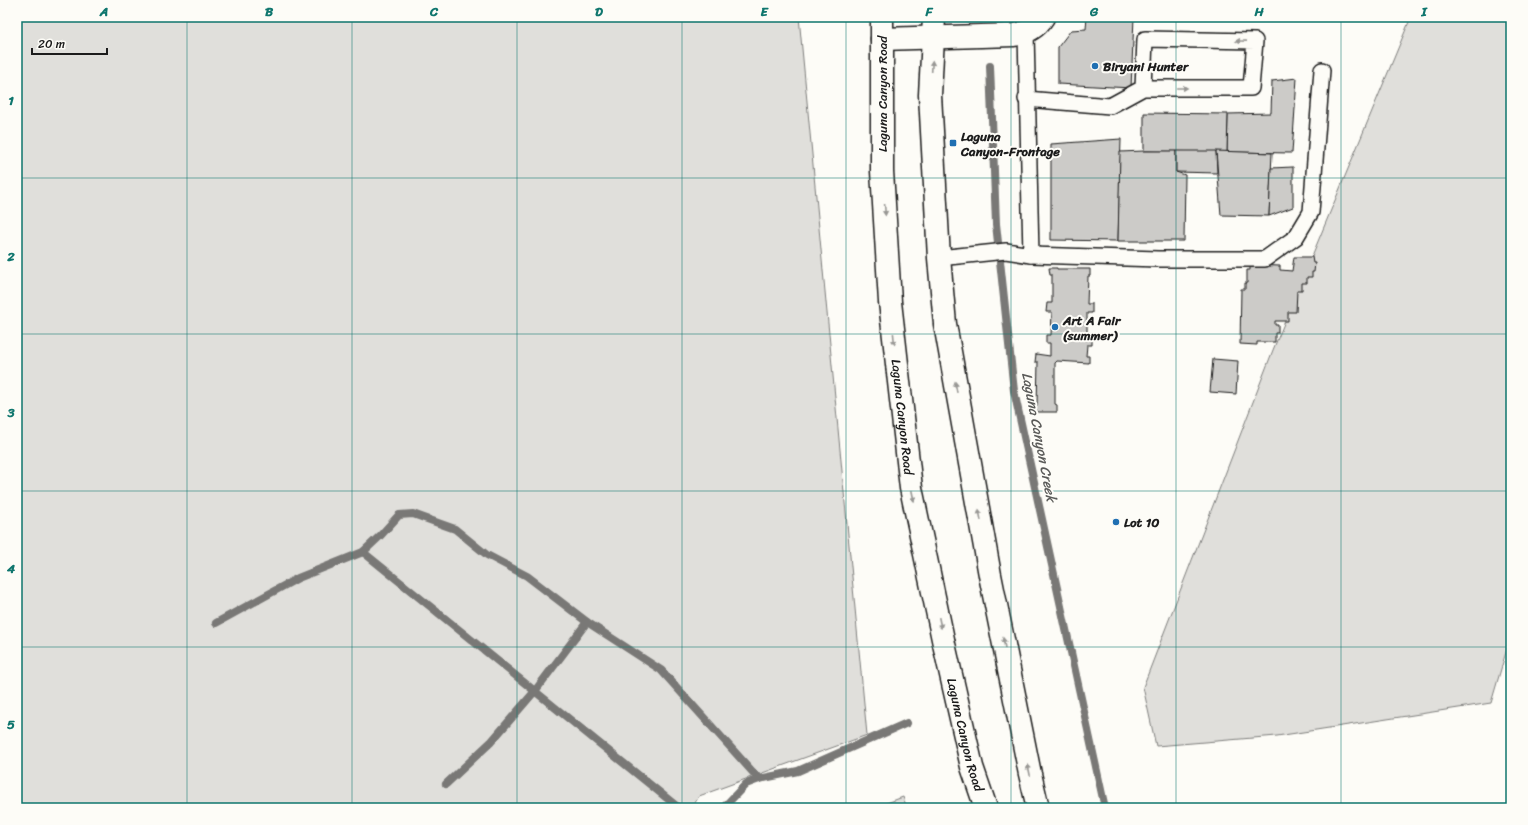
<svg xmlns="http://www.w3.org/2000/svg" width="1528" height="825" font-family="Sriracha,sans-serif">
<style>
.green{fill:#e0dfdb;stroke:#7e7e7c}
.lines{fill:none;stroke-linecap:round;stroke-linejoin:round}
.stream{stroke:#797876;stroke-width:8}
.building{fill:#cccbc8;stroke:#1c1c1c}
.lane-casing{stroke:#1c1c1c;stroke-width:18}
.street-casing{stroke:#1c1c1c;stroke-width:25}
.primary-casing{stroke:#1c1c1c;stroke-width:25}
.lane{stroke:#fdfcf7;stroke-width:15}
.street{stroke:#fdfcf7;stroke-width:22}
.primary{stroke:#fdfcf7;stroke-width:22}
.oneway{fill:#989794}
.grid{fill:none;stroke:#0f766e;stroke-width:1;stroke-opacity:0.55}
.poi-dot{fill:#1f6fb2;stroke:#fdfcf7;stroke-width:1.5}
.labels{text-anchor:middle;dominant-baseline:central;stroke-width:4;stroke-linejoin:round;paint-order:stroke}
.poi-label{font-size:13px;font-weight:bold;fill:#1c1c1c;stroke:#fdfcf7;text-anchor:start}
.street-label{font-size:13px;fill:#1c1c1c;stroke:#fdfcf7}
.water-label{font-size:14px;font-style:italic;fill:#5a5a58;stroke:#fdfcf7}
.neatline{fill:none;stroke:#0f766e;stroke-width:1.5}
.grid-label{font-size:13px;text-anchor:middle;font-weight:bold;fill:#0f766e}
</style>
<rect width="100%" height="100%" fill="#fdfcf7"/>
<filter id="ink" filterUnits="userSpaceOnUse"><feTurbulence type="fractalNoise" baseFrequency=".025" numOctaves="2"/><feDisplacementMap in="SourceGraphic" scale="8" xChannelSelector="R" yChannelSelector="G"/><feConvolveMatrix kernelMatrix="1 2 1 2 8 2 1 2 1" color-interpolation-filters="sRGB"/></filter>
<g filter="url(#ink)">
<g class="green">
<path d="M 17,17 L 799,17 L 867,735 L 699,796 L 692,808 L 17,808 Z"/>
<path d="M 1411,17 L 1511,17 L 1511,635 L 1491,703 L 1277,736 L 1156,746 L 1143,687 L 1273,350 Z"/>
<path d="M 903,797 L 907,808 L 873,808 Z"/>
</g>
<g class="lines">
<g class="stream">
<path d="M 990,66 L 996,224 L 1014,391 L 1105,808"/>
<path d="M 363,552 L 679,808"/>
<path d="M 216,623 L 298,578 L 363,552 L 381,535 L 399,515 L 413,514 L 455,529 L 487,555 L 527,576 L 587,622 L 661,670 L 759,779"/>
<path d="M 446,784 L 491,742 L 535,691 L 587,622"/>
<path d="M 723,808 L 746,784 L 759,779 L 798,771 L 907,723"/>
</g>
</g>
<g class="building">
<path d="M 1087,17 L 1134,17 L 1131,88 L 1058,84 L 1058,47 L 1071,30 L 1086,29 Z"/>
<path d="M 1297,78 L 1292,153 L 1227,152 L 1228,114 L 1271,113 L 1272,81 Z"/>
<path d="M 1144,113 L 1228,114 L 1227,152 L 1144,151 Z"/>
<path d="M 1121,139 L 1118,241 L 1051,240 L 1051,144 Z"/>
<path d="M 1144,151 L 1176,151 L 1176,172 L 1185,175 L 1184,241 L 1118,241 L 1120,152 Z"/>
<path d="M 1176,151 L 1216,151 L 1217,173 L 1176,172 Z"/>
<path d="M 1216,151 L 1272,153 L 1269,216 L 1221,215 Z"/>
<path d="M 1293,167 L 1293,207 L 1269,216 L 1271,168 Z"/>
<path d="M 1294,257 L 1312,257 L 1313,263 L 1315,263 L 1314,272 L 1312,272 L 1312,277 L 1307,277 L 1307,283 L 1302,283 L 1302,290 L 1297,290 L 1296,312 L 1288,312 L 1288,321 L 1275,321 L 1275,325 L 1278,325 L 1278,333 L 1275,333 L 1275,342 L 1257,342 L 1257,345 L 1240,344 L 1241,289 L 1245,289 L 1245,283 L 1247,283 L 1247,270 L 1250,270 L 1250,265 L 1280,266 L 1280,270 L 1292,271 Z"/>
<path d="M 1049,268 L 1057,268 L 1057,269 L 1090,269 L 1090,276 L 1088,276 L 1087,304 L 1092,304 L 1092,313 L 1087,313 L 1087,335 L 1092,336 L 1092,345 L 1087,345 L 1086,356 L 1089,356 L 1089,363 L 1057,361 L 1055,363 L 1055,404 L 1057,405 L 1057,412 L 1035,412 L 1035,404 L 1037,405 L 1038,362 L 1035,362 L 1036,354 L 1050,356 L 1050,343 L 1046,343 L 1046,335 L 1051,335 L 1052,312 L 1046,312 L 1047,303 L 1052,303 L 1052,275 L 1050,275 Z"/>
<path d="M 1213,359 L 1238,361 L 1236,394 L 1210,392 Z"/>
</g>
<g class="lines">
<g class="lane-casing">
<g id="lane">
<path d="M 1026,99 L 1110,106 L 1143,88 L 1251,88 L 1255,41 L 1145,39 L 1143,88"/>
<path d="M 1031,255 L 1158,259 L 1265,259 L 1296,237 L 1311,212 L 1322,70"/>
<path d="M 939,258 L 1006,251 L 1031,255 L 1026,33"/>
</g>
</g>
<g class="street-casing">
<path id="street" d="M 882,39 L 1014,35 C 1026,33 1036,28 1043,17"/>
</g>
<g class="primary-casing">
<g id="primary">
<path id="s1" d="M 882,17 L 882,171 L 890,302 L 911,488 L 944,644 L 972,767 L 986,808"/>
<path d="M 934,17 L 930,95 L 939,258 L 945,324 L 990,575 L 1030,774 L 1038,808"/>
</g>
</g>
<use href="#lane" class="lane"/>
<use href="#street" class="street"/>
<use href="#primary" class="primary"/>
</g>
<defs><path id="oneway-solid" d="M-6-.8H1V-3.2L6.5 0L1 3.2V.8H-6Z"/></defs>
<g class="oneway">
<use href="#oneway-solid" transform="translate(1241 41) rotate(-179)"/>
<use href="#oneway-solid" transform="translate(932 66) rotate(-87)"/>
<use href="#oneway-solid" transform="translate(1182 88)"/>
<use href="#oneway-solid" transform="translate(885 210) rotate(86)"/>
<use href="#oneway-solid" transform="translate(894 339) rotate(84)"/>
<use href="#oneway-solid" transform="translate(956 387) rotate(-100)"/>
<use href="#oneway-solid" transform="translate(913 496) rotate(78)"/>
<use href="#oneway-solid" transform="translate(980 515) rotate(-100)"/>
<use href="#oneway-solid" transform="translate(940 623) rotate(78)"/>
<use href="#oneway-solid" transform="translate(1004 643) rotate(-101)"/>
<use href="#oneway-solid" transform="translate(1029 770) rotate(-102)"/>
</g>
</g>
<path class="grid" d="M 187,17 L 187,808M 352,17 L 352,808M 517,17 L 517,808M 682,17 L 682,808M 846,17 L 846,808M 1011,17 L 1011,808M 1176,17 L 1176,808M 1341,17 L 1341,808M 17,178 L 1511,178M 17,334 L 1511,334M 17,491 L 1511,491M 17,647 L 1511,647"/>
<g class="poi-dot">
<circle cx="1095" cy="66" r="4"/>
<rect x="949" y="139" width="8" height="8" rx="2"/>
<circle cx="1055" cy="327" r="4"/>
<circle cx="1116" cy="522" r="4"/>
</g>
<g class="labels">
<g class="poi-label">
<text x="1103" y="66">Biryani Hunter</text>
<text x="961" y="136">Laguna<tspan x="961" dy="15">Canyon-Frontage</tspan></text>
<text x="1063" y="320">Art A Fair<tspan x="1063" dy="15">(summer)</tspan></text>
<text x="1124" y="522">Lot 10</text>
</g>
<g class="street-label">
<text transform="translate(882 94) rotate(-90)">Laguna Canyon Road</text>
<text stroke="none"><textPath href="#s1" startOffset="401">Laguna Canyon Road</textPath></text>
<text stroke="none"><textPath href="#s1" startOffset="725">Laguna Canyon Road</textPath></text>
</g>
<g class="water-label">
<text transform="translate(1039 437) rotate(79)">Laguna Canyon Creek</text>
</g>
</g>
<rect width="1528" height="825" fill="none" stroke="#fdfcf7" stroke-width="44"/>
<path d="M32 48v6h75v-6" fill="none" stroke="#1c1c1c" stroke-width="2"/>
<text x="38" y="48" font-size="12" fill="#1c1c1c" stroke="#fdfcf7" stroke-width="3" paint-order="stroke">20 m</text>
<rect x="22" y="22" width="1484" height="781" class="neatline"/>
<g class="grid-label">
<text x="104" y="16">A</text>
<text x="269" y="16">B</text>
<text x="434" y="16">C</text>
<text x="599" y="16">D</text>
<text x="764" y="16">E</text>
<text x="929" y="16">F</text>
<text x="1094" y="16">G</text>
<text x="1259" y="16">H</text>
<text x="1424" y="16">I</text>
<text x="11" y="105">1</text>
<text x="11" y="261">2</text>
<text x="11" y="417">3</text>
<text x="11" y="573">4</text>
<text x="11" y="729">5</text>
</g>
</svg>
